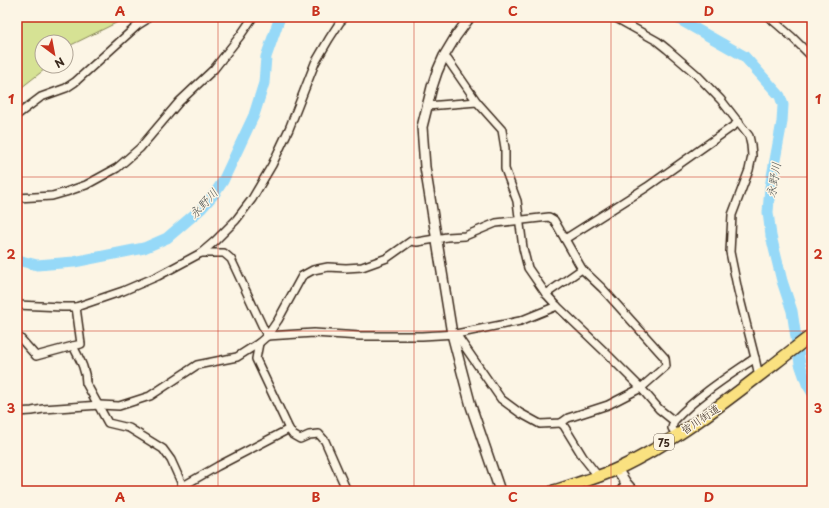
<svg xmlns="http://www.w3.org/2000/svg" width="829" height="508" font-family="'Playpen Sans','Klee One',sans-serif">
<style>
.green{fill:#d6e294;stroke:#888659}
.lines{fill:none;stroke-linecap:round;stroke-linejoin:round}
.river{stroke:#96d9f8;stroke-width:11}
.minor-casing{stroke:#3b2a1e;stroke-width:10}
.tertiary-casing{stroke:#3b2a1e;stroke-width:12}
.primary-casing{stroke:#3b2a1e;stroke-width:14}
.minor{stroke:#fcf5e5;stroke-width:7}
.tertiary{stroke:#fcf5e5;stroke-width:9}
.primary{stroke:#fae180;stroke-width:11}
.grid{fill:none;stroke:#c8321e;stroke-width:1;stroke-opacity:0.55}
.labels{text-anchor:middle;dominant-baseline:central;stroke-width:3;stroke-linejoin:round;paint-order:stroke}
.shield{fill:#fcf5e5;stroke:#75675a;stroke-width:1}
.shield-label{font-size:10px;font-weight:bold;fill:#3b2a1e}
.street-label{font-size:11px;fill:#3b2a1e;stroke:#fcf5e5}
.water-label{font-size:12px;font-style:italic;fill:#525654;stroke:#fcf5e5}
.neatline{fill:none;stroke:#c8321e;stroke-width:1.5}
.grid-label{font-size:13px;text-anchor:middle;font-weight:bold;fill:#c8321e}
</style>
<rect width="100%" height="100%" fill="#fcf5e5"/>
<filter id="ink" filterUnits="userSpaceOnUse"><feTurbulence type="fractalNoise" baseFrequency=".025" numOctaves="2"/><feDisplacementMap in="SourceGraphic" scale="8" xChannelSelector="R" yChannelSelector="G"/><feConvolveMatrix kernelMatrix="1 2 1 2 8 2 1 2 1" color-interpolation-filters="sRGB"/></filter>
<g filter="url(#ink)">
<path class="green" d="M 17,17 L 116,17 L 118,22 L 67,47 L 66,49 L 66,42 L 42,42 L 42,66 L 49,66 L 17,91 Z"/>
<g class="lines">
<g class="river">
<path d="M 675,17 L 744,56 L 780,96 L 783,105 L 782,122 L 770,187 L 768,212 L 771,236 L 782,281 L 792,311 L 800,364 L 807,384 L 812,392"/>
<path d="M 17,260 L 37,265 L 74,262 L 144,248 L 167,238 L 202,208 L 215,193 L 223,181 L 254,115 L 264,83 L 266,57 L 280,17"/>
</g>
<g class="minor-casing">
<g id="minor">
<path d="M 614,17 L 657,41 L 667,49 L 696,74 L 721,100 L 749,136 L 751,145 L 752,156 L 749,170 L 732,215 L 730,252 L 738,291 L 755,358"/>
<path d="M 769,17 L 792,37 L 812,57"/>
<path d="M 444,56 L 448,60 L 477,102"/>
<path d="M 427,106 L 477,102 L 502,130 L 505,148 L 505,169 L 517,201 L 523,248 L 528,268 L 546,294 L 557,306 L 604,351 L 641,388 L 659,409 L 674,421 L 672,428 L 676,435"/>
<path d="M 17,115 L 41,97 L 66,88 L 75,82 L 138,25 L 146,20"/>
<path d="M 17,198 L 52,196 L 66,192 L 86,185 L 117,168 L 140,148 L 179,102 L 214,69 L 240,36 L 253,17"/>
<path d="M 565,239 L 647,187 L 739,122"/>
<path d="M 201,253 L 224,253 L 231,259 L 267,336"/>
<path d="M 546,294 L 582,269"/>
<path d="M 17,305 L 62,307 L 76,307 L 123,291 L 158,276 L 201,253 L 215,241 L 236,220 L 252,199 L 272,165 L 289,129 L 315,63 L 329,39 L 340,22 L 345,17"/>
<path d="M 76,307 L 81,344 L 73,346 C 79,358 86,369 86,383 L 108,423 L 129,428 L 163,449 L 171,460 L 185,491"/>
<path d="M 267,336 L 314,333 L 360,336 L 422,336 L 456,334 L 520,321 L 557,306"/>
<path d="M 17,338 L 20,338 L 36,356 L 73,346"/>
<path d="M 259,343 L 256,359 L 289,429 L 293,435 L 300,439 L 309,435 L 319,434 L 325,441 L 347,491"/>
<path d="M 17,412 L 32,411 L 43,409 L 100,405 L 119,406 L 150,396 L 197,365 L 237,357 L 259,343 L 267,336 L 278,320 L 302,276 L 313,270 L 328,267 L 346,268 L 362,267 L 387,258 L 411,241 L 417,242 L 447,237 L 465,236 L 496,223 L 549,217 L 554,220 L 582,269 L 602,288 L 665,358 L 666,366 L 641,388 L 608,405 L 568,418 L 561,423 L 540,424 L 520,413 L 501,399 L 456,334"/>
<path d="M 674,421 C 697,396 727,377 755,358 L 759,376"/>
<path d="M 561,423 L 564,426 L 583,457 L 598,476"/>
<path d="M 177,491 L 183,486 L 218,466 L 289,429"/>
<path d="M 620,491 L 626,483"/>
</g>
</g>
<g class="tertiary-casing">
<g id="tertiary">
<path d="M 470,17 L 456,36 L 444,56 L 437,72 L 432,87 L 422,127 L 425,167 L 452,334 L 471,406 L 500,491"/>
<path d="M 617,469 L 626,483 L 633,491"/>
</g>
</g>
<g class="primary-casing">
<path id="primary" d="M 554,491 C 575,484 597,478 617,469 C 686,437 751,381 812,335"/>
</g>
<use href="#minor" class="minor"/>
<use href="#tertiary" class="tertiary"/>
<use href="#primary" class="primary"/>
</g>
</g>
<path class="grid" d="M 218,17 L 218,491M 414,17 L 414,491M 611,17 L 611,491M 17,177 L 812,177M 17,331 L 812,331"/>
<g class="labels">
<rect class="shield" x="654" y="434" width="20" height="16" rx="3"/>
<g class="shield-label">
<text x="664" y="442">75</text>
</g>
<g class="street-label">
<text transform="translate(700 419) rotate(-34)">皆川街道</text>
</g>
<g class="water-label">
<text transform="translate(773 180) rotate(-81)">永野川</text>
<text transform="translate(203 203) rotate(-47)">永野川</text>
</g>
</g>
<rect width="829" height="508" fill="none" stroke="#fcf5e5" stroke-width="44"/>
<g transform="translate(54 54) rotate(148)"><circle r="19" fill="#fcf5e5" stroke="#afa495"/>
<path d="M0-3L7 15L0 10L-7 15Z" fill="#c8321e"/>
<text y="-6" font-size="11" font-weight="bold" text-anchor="middle" fill="#3b2a1e">N</text>
</g>
<rect x="22" y="22" width="785" height="464" class="neatline"/>
<g class="grid-label">
<text x="120" y="16">A</text>
<text x="316" y="16">B</text>
<text x="513" y="16">C</text>
<text x="709" y="16">D</text>
<text x="11" y="104">1</text>
<text x="818" y="104">1</text>
<text x="11" y="259">2</text>
<text x="818" y="259">2</text>
<text x="11" y="413">3</text>
<text x="818" y="413">3</text>
<text x="120" y="502">A</text>
<text x="316" y="502">B</text>
<text x="513" y="502">C</text>
<text x="709" y="502">D</text>
</g>
</svg>
